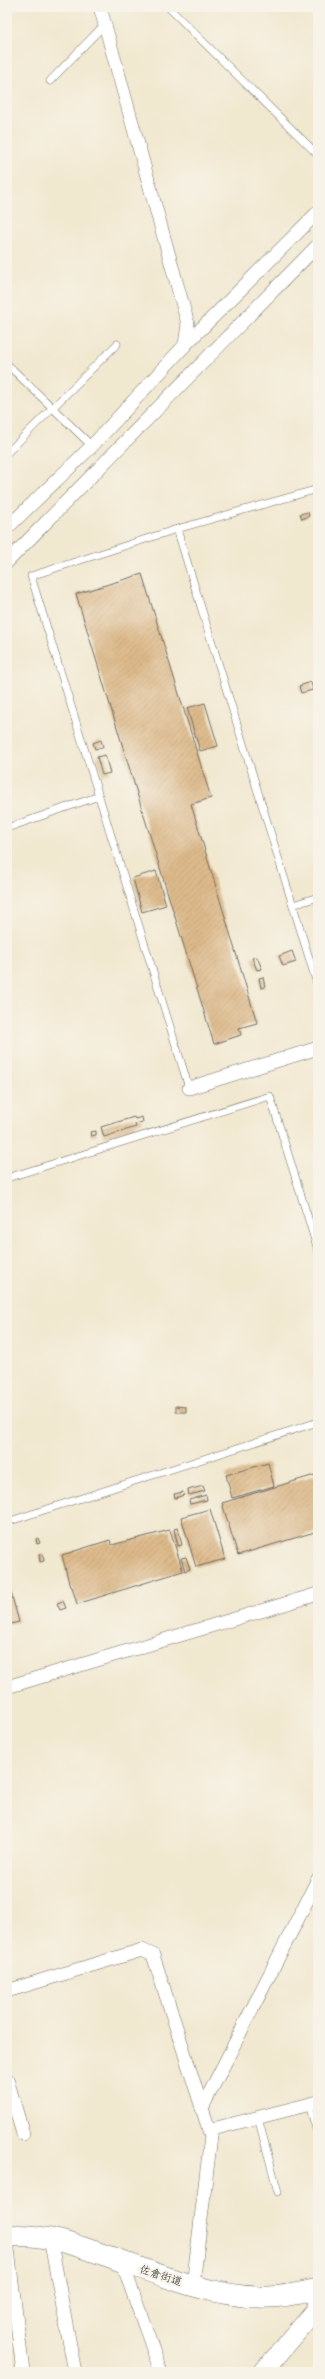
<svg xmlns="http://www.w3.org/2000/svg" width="325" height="2379" font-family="Delius,'Klee One',sans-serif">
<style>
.building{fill:url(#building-hatch)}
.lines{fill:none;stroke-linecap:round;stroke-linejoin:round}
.lane-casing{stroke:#706d65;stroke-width:8}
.street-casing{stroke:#706d65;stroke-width:14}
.secondary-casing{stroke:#706d65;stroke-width:20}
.primary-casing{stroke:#706d65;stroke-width:22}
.lane{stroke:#fff;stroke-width:7}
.street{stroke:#fff;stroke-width:13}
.secondary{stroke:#fff;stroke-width:19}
.primary{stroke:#fff;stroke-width:21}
.labels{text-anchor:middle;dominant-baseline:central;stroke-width:4;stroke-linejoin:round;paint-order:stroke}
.street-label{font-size:11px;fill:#2b2b2b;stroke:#f7f3e8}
</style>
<defs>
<pattern id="building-hatch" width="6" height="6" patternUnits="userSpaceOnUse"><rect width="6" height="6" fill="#ddba8b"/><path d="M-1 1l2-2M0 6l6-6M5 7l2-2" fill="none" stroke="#bea078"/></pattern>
</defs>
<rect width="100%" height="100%" fill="#f7f3e8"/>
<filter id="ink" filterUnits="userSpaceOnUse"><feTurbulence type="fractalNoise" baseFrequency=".025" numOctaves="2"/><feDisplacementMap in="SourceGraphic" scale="8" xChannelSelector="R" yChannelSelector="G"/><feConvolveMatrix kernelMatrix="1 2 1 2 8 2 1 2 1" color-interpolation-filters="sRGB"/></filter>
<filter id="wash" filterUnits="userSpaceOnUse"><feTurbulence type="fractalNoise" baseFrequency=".012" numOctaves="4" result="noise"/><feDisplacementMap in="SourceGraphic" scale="16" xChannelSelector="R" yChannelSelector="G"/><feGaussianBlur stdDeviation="0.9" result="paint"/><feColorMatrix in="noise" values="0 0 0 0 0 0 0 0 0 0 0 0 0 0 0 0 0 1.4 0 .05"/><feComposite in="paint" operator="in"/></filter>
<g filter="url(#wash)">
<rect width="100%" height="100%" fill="#f1e8d0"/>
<g id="blocks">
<g class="building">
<path d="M 308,512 L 309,516 L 302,519 L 300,514 Z"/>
<path d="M 142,574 L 211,798 L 191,804 L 257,1023 L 239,1028 L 241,1035 L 214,1044 L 76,594 Z"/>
<path d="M 311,682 L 313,690 L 301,693 L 299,686 Z"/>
<path d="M 205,703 L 218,746 L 200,751 L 187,708 Z"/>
<path d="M 101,740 L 103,747 L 95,749 L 93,743 Z"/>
<path d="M 105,755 L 110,773 L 102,775 L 97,757 Z"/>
<path d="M 156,871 L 166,905 L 142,912 L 133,878 Z"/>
<path d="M 292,951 L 296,962 L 283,966 L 279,956 Z"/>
<path d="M 257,957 L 262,969 L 257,970 L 252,958 Z"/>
<path d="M 263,977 L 265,987 L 261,988 L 259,978 Z"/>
<path d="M 134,1117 L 135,1119 L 142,1117 L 143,1122 L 135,1124 L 136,1127 L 104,1137 L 101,1127 Z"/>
<path d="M 96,1131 L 96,1135 L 91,1136 L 90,1132 Z"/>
<path d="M 176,1406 L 186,1407 L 186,1412 L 176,1412 Z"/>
<path d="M 268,1463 L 274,1486 L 232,1498 L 226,1475 Z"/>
<path d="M 318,1474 L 318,1531 L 238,1555 L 222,1503 Z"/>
<path d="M 203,1486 L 205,1491 L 189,1495 L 188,1490 Z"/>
<path d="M 183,1492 L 184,1495 L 175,1498 L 174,1494 Z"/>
<path d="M 206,1495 L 207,1500 L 190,1504 L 189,1500 Z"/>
<path d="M 210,1509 L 225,1559 L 196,1567 L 181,1517 Z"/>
<path d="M 178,1528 L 182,1545 L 178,1546 L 174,1529 Z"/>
<path d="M 170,1530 L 183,1571 L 77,1604 L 72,1587 L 70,1587 L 62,1555 L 110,1540 L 112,1545 Z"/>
<path d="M 38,1538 L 40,1543 L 37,1544 L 36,1539 Z"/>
<path d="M 43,1554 L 44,1561 L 40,1562 L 39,1555 Z"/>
<path d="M 186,1557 L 190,1569 L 185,1571 L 181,1558 Z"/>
<path d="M 7,1578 L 19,1622 L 7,1625 Z"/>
<path d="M 63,1601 L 66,1608 L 60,1610 L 57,1603 Z"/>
</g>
</g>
</g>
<g filter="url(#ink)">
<use href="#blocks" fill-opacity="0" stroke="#706d65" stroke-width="1"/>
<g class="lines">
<g class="lane-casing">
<g id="lane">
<path d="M 168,7 L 318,155"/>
<path d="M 50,81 L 105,24"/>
<path d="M 7,364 L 92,446"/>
<path d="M 7,453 L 117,344"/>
<path d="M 177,529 L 318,987"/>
<path d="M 7,828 L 99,796"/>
<path d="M 293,905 L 318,897"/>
<path d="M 189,1088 L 31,576 L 177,529 L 318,489"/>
<path d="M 7,1178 L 270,1096 L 318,1250"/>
<path d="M 7,1522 L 318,1422"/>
<path d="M 309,2105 L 318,2135"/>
<path d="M 258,2118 L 278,2192"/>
</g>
</g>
<g class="street-casing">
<g id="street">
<path d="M 100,7 L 188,324 L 185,345"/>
<path d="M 7,528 L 92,446 L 185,345 L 318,212"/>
<path d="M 7,562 L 318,245"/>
<path d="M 189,1088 L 318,1048"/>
<path d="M 7,1687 L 318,1594"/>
<path d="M 7,1991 L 142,1950 L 153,1955 L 211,2136 L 193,2285"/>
<path d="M 7,2079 L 23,2134"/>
<path d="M 202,2108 L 318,1879"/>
<path d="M 209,2130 L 318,2102"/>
<path d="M 50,2238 L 75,2372"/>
<path d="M 7,2241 L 23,2372"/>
<path d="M 122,2262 L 161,2372"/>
</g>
</g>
<g class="secondary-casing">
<path id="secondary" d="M 263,2372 L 315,2311 L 318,2303"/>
</g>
<g class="primary-casing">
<path id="primary" d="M 7,2236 C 45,2233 78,2246 113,2258 C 157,2274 211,2296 258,2297 C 278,2298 298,2294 318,2289"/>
</g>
<use href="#lane" class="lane"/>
<use href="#street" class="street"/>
<use href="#secondary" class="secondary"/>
<use href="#primary" class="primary"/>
</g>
</g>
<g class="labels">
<g class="street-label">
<text transform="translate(161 2275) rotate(18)">佐倉街道</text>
</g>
</g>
<rect width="325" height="2379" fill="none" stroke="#f7f3e8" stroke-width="24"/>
</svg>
